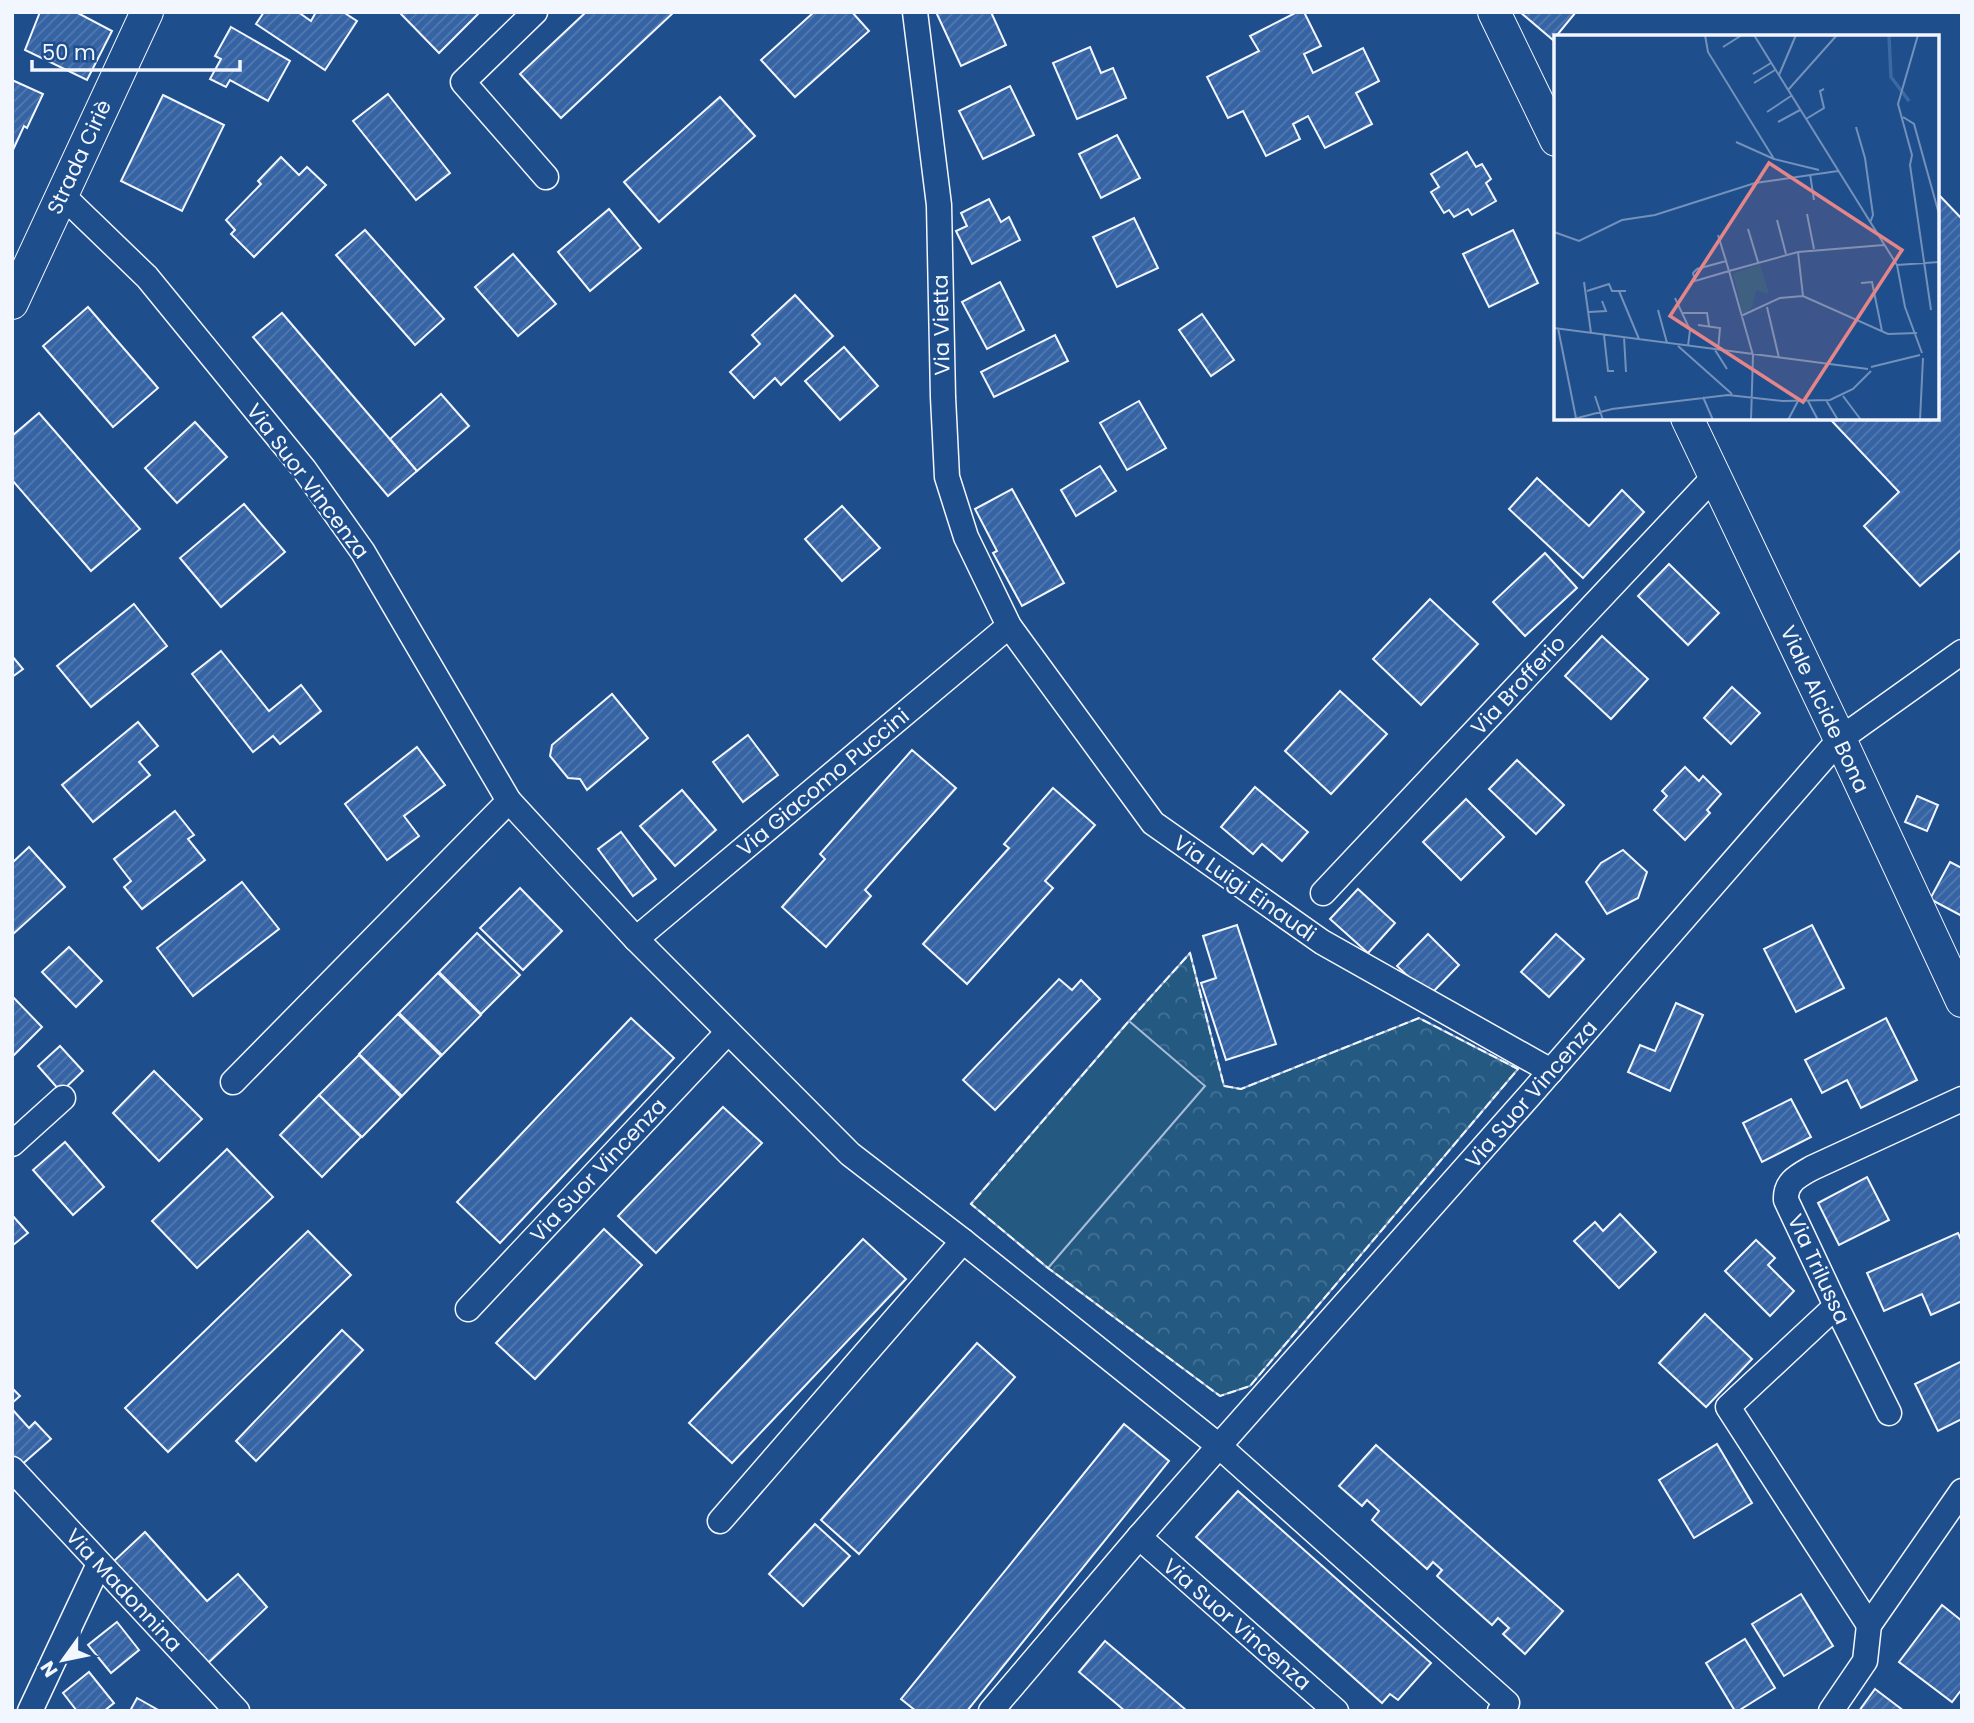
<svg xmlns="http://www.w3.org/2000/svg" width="1974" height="1723" font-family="Poppins,sans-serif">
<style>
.forest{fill:url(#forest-crowns);stroke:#a8bbd7;stroke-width:2}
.garden{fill:#245a82;stroke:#a8bbd7;stroke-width:2}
.building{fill:url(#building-hatch);stroke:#f2f6ff;stroke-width:2}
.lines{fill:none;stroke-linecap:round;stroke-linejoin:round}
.minor-casing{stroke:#f2f6ff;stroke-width:27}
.tertiary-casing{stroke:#f2f6ff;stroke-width:34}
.minor{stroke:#1f4e8c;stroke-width:24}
.tertiary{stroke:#1f4e8c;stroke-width:32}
.fence{stroke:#f2f6ff;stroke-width:2;stroke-dasharray:9 3.5;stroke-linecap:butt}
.labels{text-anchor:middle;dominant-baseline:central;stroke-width:5;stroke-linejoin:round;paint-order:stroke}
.street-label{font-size:21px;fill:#f2f6ff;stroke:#1f4e8c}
.inset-river{fill:none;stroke:#3b69a3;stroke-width:3.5}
.inset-road{fill:none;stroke:#7391ba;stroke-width:2}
.view{fill:#e38589;fill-opacity:0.15;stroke:#e38589;stroke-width:3.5}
.inset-edge{fill:none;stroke:#f2f6ff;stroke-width:3.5}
</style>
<defs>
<pattern id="forest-crowns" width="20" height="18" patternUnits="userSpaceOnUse" patternTransform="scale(1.75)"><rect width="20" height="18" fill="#245a82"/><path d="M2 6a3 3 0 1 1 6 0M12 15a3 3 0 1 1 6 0" fill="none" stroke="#447295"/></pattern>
<pattern id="building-hatch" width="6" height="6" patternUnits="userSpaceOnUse" patternTransform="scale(1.75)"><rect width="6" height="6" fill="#3563a3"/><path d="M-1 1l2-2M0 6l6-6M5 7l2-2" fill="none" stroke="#537ab1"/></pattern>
</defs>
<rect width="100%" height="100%" fill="#1f4e8c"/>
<path class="forest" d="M 1190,953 L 1224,1086 L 1241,1089 L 1419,1018 L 1518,1069 L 1250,1386 L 1220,1396 L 1048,1268 L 971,1204 L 1129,1021 Z"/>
<path class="garden" d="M 1129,1021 L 1205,1086 L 1048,1268 L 971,1204 Z"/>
<g class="building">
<path d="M 40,12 L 76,12 L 112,31 L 87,80 L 25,50 Z"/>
<path d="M 264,12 L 298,12 L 311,21 L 316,12 L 343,12 L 357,21 L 325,70 L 256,24 Z"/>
<path d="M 402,12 L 477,12 L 478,14 L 439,53 L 401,14 Z"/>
<path d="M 586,12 L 674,12 L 561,118 L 520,74 Z"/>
<path d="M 814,12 L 852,12 L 869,31 L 795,97 L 761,60 Z"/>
<path d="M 936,12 L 991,12 L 1006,45 L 961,66 Z"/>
<path d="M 1297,12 L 1304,12 L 1321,46 L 1304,54 L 1313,73 L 1363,48 L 1379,81 L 1356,93 L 1372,124 L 1325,148 L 1308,116 L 1293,124 L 1300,139 L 1266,156 L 1243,111 L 1228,118 L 1207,77 L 1259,51 L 1250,36 Z"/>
<path d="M 1520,12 L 1576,12 L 1553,40 Z"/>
<path d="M 231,27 L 290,61 L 268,101 L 230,80 L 226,87 L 210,79 L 221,59 L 215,56 Z"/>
<path d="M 1090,47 L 1101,73 L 1113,68 L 1126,98 L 1077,119 L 1053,63 Z"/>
<path d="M 12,80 L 43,94 L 27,128 L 24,126 L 12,152 Z"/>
<path d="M 1010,86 L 1034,135 L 983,159 L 959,111 Z"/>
<path d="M 388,94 L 450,173 L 416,200 L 353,121 Z"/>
<path d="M 163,95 L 224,125 L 182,211 L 121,181 Z"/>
<path d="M 720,97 L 755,136 L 659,222 L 624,182 Z"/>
<path d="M 1117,135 L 1140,178 L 1101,198 L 1079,154 Z"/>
<path d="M 1467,152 L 1476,167 L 1482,164 L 1491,179 L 1486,183 L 1496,201 L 1472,215 L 1468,209 L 1454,217 L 1449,210 L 1444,213 L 1431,192 L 1439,187 L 1431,174 Z"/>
<path d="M 281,157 L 299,175 L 307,167 L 326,185 L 254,257 L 231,234 L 235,230 L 226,220 L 261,184 L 258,181 Z"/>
<path d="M 1939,195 L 1962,219 L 1962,549 L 1920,586 L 1864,526 L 1899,492 L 1829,418 L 1937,418 L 1937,197 Z"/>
<path d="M 989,199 L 1001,222 L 1009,217 L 1020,240 L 972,264 L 956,231 L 967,226 L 961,213 Z"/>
<path d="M 609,209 L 641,248 L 590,291 L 558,252 Z"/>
<path d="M 1134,218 L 1158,268 L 1117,287 L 1093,237 Z"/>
<path d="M 365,230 L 444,319 L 415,345 L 336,255 Z"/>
<path d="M 1513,230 L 1538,283 L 1489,307 L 1463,254 Z"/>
<path d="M 513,254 L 556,304 L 518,336 L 475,287 Z"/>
<path d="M 1000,282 L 1024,330 L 987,349 L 962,302 Z"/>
<path d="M 795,295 L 833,336 L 781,385 L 775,378 L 754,398 L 730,372 L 760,344 L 752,335 Z"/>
<path d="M 88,307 L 158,388 L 113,427 L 43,346 Z"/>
<path d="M 282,313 L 417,471 L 388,496 L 253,337 Z"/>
<path d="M 1202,314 L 1234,360 L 1211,376 L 1179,330 Z"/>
<path d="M 1055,335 L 1068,361 L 994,397 L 981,372 Z"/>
<path d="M 844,347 L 878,386 L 840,420 L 805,381 Z"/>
<path d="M 441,394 L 469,426 L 417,471 L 390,439 Z"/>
<path d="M 1139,401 L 1166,448 L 1127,470 L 1100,423 Z"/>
<path d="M 39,413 L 140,529 L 91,571 L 12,480 L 12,436 Z"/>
<path d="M 195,422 L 227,457 L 177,503 L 145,468 Z"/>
<path d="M 1100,466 L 1116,491 L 1076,516 L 1061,490 Z"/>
<path d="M 1537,478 L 1589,526 L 1622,490 L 1644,512 L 1583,578 L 1509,509 Z"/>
<path d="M 1012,489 L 1064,583 L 1022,606 L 993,553 L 997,551 L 975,509 Z"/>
<path d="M 244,504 L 285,552 L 221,607 L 180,558 Z"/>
<path d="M 842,506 L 880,548 L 842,581 L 805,539 Z"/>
<path d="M 1545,553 L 1577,588 L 1525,636 L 1493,602 Z"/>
<path d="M 1669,564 L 1719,613 L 1688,645 L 1638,596 Z"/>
<path d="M 1430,599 L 1478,644 L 1421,705 L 1373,659 Z"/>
<path d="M 134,604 L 167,646 L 91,707 L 57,666 Z"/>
<path d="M 1602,636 L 1648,679 L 1611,719 L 1565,676 Z"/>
<path d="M 221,651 L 269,711 L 301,685 L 321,711 L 280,744 L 273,736 L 253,752 L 192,674 Z"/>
<path d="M 12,656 L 23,669 L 12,677 Z"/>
<path d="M 1732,687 L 1760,713 L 1731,744 L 1704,718 Z"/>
<path d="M 1340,691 L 1387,734 L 1331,794 L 1285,751 Z"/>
<path d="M 612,694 L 648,738 L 587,790 L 580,779 L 568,778 L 550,756 L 552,745 Z"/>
<path d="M 138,722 L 158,746 L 139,762 L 150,775 L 93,822 L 62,785 Z"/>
<path d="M 748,735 L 778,775 L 743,802 L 713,762 Z"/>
<path d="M 417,747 L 445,785 L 404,816 L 419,836 L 387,860 L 345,804 Z"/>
<path d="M 912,750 L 956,788 L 865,890 L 871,896 L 826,947 L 782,907 L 825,859 L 820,854 Z"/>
<path d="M 1517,760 L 1564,805 L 1536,834 L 1489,789 Z"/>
<path d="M 1685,767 L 1699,781 L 1703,776 L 1721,794 L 1707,810 L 1710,813 L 1685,840 L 1654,810 L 1667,796 L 1662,791 Z"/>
<path d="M 1255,787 L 1308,832 L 1282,861 L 1262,844 L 1253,854 L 1221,827 Z"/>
<path d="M 1053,788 L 1095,825 L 1045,881 L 1053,888 L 967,984 L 923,944 L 1009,848 L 1004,844 Z"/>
<path d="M 682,790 L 716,830 L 675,866 L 640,826 Z"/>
<path d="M 1917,796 L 1938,805 L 1927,831 L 1905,822 Z"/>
<path d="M 1466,799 L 1504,837 L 1461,880 L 1423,842 Z"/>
<path d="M 175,811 L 194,835 L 188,839 L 205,860 L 142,909 L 124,887 L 131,881 L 114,859 Z"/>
<path d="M 621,832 L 656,879 L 633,896 L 598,849 Z"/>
<path d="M 29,847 L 65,887 L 12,935 L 12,863 Z"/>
<path d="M 1623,850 L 1647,872 L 1638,898 L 1607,914 L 1586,882 L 1601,863 Z"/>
<path d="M 1950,862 L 1962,868 L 1962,916 L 1930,899 Z"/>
<path d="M 242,882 L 279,929 L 193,996 L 157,948 Z"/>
<path d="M 520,888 L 562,931 L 523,970 L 480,928 Z"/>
<path d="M 1358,889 L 1395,923 L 1368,953 L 1330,919 Z"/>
<path d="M 1237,925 L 1276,1044 L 1226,1060 L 1201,983 L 1216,978 L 1203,936 Z"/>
<path d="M 1812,925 L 1844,988 L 1796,1012 L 1764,949 Z"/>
<path d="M 477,933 L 520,975 L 481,1014 L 439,972 Z"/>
<path d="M 1428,934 L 1459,965 L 1429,996 L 1397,966 Z"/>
<path d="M 1556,934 L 1584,959 L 1549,997 L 1521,972 Z"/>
<path d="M 69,947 L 102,981 L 76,1007 L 42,972 Z"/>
<path d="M 438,973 L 481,1015 L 442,1055 L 399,1013 Z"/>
<path d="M 1059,979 L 1072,990 L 1081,980 L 1100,999 L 995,1110 L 963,1080 Z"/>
<path d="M 12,996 L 42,1027 L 13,1056 L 12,1055 Z"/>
<path d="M 1676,1003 L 1703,1015 L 1670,1091 L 1628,1072 L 1640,1045 L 1655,1051 Z"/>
<path d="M 398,1014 L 441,1056 L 402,1096 L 359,1054 Z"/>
<path d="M 631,1018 L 674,1058 L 500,1243 L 457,1202 Z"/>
<path d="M 1886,1018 L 1917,1080 L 1861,1108 L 1847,1080 L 1822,1093 L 1805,1060 Z"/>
<path d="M 60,1046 L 83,1071 L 61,1092 L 38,1066 Z"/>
<path d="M 359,1055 L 401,1097 L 362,1137 L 319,1095 Z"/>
<path d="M 154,1071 L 202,1119 L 159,1161 L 113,1113 Z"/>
<path d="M 319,1095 L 361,1137 L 322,1177 L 280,1135 Z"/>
<path d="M 1791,1099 L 1811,1137 L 1762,1162 L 1743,1123 Z"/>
<path d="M 723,1107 L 762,1143 L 656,1253 L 618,1216 Z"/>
<path d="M 65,1142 L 104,1187 L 73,1215 L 33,1170 Z"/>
<path d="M 227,1149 L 273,1197 L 197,1268 L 152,1221 Z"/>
<path d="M 1867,1177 L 1889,1220 L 1839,1245 L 1818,1203 Z"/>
<path d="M 1620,1214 L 1656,1252 L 1619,1288 L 1574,1241 L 1595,1222 L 1603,1231 Z"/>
<path d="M 12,1215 L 28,1233 L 12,1246 Z"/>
<path d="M 604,1229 L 642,1265 L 535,1379 L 496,1343 Z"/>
<path d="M 308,1231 L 351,1275 L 168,1452 L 125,1408 Z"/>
<path d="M 1958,1233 L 1962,1242 L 1962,1301 L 1931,1315 L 1922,1294 L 1884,1311 L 1867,1273 Z"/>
<path d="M 863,1239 L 906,1279 L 732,1463 L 689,1423 Z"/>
<path d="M 1756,1240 L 1775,1258 L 1768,1265 L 1794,1291 L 1770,1316 L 1725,1271 Z"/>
<path d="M 1705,1314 L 1752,1359 L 1706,1407 L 1659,1363 Z"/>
<path d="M 342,1330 L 363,1350 L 256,1461 L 236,1441 Z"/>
<path d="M 977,1343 L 1015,1377 L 859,1554 L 821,1520 Z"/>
<path d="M 1962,1361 L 1962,1419 L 1938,1431 L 1915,1384 Z"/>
<path d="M 12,1388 L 20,1396 L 12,1403 Z"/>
<path d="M 12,1409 L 29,1428 L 35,1422 L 51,1439 L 19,1467 L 12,1459 Z"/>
<path d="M 1124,1424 L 1169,1461 L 967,1711 L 916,1711 L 901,1699 Z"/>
<path d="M 1717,1444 L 1752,1503 L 1694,1538 L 1659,1480 Z"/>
<path d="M 1376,1445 L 1563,1611 L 1525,1654 L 1503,1634 L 1509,1628 L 1498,1618 L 1492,1625 L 1437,1576 L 1442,1570 L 1433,1562 L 1427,1569 L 1372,1520 L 1379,1511 L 1367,1500 L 1362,1506 L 1339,1486 Z"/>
<path d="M 1238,1491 L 1431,1663 L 1398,1700 L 1390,1694 L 1382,1703 L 1196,1537 Z"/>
<path d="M 815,1524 L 850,1556 L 803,1606 L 769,1574 Z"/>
<path d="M 145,1532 L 207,1601 L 238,1574 L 267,1607 L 206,1665 L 113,1562 Z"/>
<path d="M 1801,1594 L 1833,1646 L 1784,1676 L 1752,1624 Z"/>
<path d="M 1942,1605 L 1962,1621 L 1962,1689 L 1952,1702 L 1899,1662 Z"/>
<path d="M 117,1622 L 139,1650 L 111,1673 L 88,1645 Z"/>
<path d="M 1745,1639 L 1775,1688 L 1738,1711 L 1735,1711 L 1706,1663 Z"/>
<path d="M 1105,1641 L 1186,1710 L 1185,1711 L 1125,1711 L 1079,1672 Z"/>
<path d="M 89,1672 L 114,1703 L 104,1711 L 77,1711 L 63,1693 Z"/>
<path d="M 1875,1689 L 1904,1711 L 1859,1711 Z"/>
<path d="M 137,1698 L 160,1711 L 130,1711 Z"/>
</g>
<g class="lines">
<g class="minor-casing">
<g id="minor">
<path d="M 535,12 L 463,82 L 546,177"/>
<path d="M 915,12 L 939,205 L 943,397 L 947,477 L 966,537 L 1009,626 L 1153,823 L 1322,942 L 1551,1071"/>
<path d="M 62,195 L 147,277 L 304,469 L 363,552 L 509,801 L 636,939 L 850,1154 L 963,1241 L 1219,1446 L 1530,1095 L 1840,739 L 1962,652"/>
<path d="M 1323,893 L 1714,477"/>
<path d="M 636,939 L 1009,626"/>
<path d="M 233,1082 L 509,801"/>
<path d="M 12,1144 L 63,1098"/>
<path d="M 1836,1306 L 1728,1407 L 1869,1625"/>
<path d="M 468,1309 L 728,1032"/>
<path d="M 1889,1413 L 1836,1306 L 1786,1200 C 1785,1182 1798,1176 1812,1168 L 1962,1099"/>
<path d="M 12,1469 L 237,1711"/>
<path d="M 720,1521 L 963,1241"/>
<path d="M 30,1711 L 99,1564"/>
<path d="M 991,1711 L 1139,1537"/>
<path d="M 1336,1711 L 1139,1537 L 1219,1446 L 1507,1703 L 1500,1711"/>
<path d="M 1831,1711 L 1865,1661 L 1869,1625 L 1962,1491"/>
</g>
</g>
<g class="tertiary-casing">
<g id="tertiary">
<path d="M 1494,12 L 1556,140"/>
<path d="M 12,303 L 147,12"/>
<path d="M 1687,418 L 1840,739 L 1962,1001"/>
</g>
</g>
<use href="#minor" class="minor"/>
<use href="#tertiary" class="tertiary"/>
<path class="fence" d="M 1190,953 L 1224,1086 L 1241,1089 L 1419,1018 L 1518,1069 L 1250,1386 L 1220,1396 L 1048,1268 L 971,1204 L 1129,1021 Z"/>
</g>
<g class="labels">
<g class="street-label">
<text transform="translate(79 157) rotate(-65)">Strada Ciriè</text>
<text transform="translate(941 325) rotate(-91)">Via Vietta</text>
<text transform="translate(308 481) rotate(53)">Via Suor Vincenza</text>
<text transform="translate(1518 685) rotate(-47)">Via Brofferio</text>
<text transform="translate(1825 709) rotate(65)">Viale Alcide Bona</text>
<text transform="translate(823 782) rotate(-40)">Via Giacomo Puccini</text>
<text transform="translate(1245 888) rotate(35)">Via Luigi Einaudi</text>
<text transform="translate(1531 1094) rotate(-49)">Via Suor Vincenza</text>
<text transform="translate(598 1170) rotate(-47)">Via Suor Vincenza</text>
<text transform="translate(1819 1269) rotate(65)">Via Trilussa</text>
<text transform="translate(124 1590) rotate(47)">Via Madonnina</text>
<text transform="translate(1237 1624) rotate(41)">Via Suor Vincenza</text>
</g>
</g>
<g transform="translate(1554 35)">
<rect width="385" height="385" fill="#1f4e8c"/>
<path d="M 206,229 L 215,259 L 202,255 L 198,273 L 189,279 L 179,239 Z" fill="#245a82"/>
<path class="inset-river" d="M 335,1 L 337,42 L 355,66"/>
<path class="inset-road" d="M 151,0 L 154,17 L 220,124 L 265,135M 200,0 L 343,230 L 351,272 L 368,318M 364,0 L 344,69 L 358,120 L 356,130 L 377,275M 169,12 L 188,0M 199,39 L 217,28M 225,40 L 242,0M 200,48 L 221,35M 234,55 L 283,0M 213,77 L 237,61M 349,82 L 360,89 L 385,179M 252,84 L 270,73 L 266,56 L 270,54M 224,87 L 246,75M 302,92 L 311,123 L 319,180 L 316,188M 182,107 L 220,124M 256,139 L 260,165M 253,179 L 260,214M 223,185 L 232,219M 194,194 L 204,227M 0,197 L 25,206 L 68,185 L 101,180 L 201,148 L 284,136M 164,200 L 172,226M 244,217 L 249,261M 172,226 L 175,236 L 141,246 L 139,238 L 143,234 ZM 343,230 L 385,227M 30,247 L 37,298M 307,248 L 318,247 L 328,296M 33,256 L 55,249 L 58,256 L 72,256M 65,256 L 85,304M 121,263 L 136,295 L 134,311M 213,272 L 225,323M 104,275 L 113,308M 35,277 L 52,276 L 48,266M 129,278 L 153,278 L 155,291M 187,281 L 226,263 L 249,261 L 334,299 L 363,298M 144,290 L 166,293 L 164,315M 0,293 L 314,334M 4,293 L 22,383M 50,300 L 54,336 L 60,336M 70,302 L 72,337M 124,311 L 178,359M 161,315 L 173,334M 317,332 L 366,320M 41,361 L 49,385M 289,361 L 307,385M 149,362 L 159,385M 272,365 L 284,385M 254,366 L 264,385M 16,385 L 58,374 L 174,360 L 229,366 L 276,365 L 299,354 L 317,336M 197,385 L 199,320 L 175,236 L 244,217 L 330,210M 234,385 L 244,366M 366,385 L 369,323"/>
<path class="view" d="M 215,128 L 348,215 L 249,367 L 116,281 Z"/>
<rect width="385" height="385" class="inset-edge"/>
</g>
<rect width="1974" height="1723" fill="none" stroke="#f2f6ff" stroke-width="28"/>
<g transform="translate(63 1660) rotate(237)" stroke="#1f4e8c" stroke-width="5" paint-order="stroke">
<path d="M0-5L12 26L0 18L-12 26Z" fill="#f2f6ff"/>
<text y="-10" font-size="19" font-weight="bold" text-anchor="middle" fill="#f2f6ff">N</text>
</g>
<path d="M32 60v10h208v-10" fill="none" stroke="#f2f6ff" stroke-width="3.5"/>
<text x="42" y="60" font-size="21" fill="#f2f6ff" stroke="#1f4e8c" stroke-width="5" paint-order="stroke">50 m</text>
</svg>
